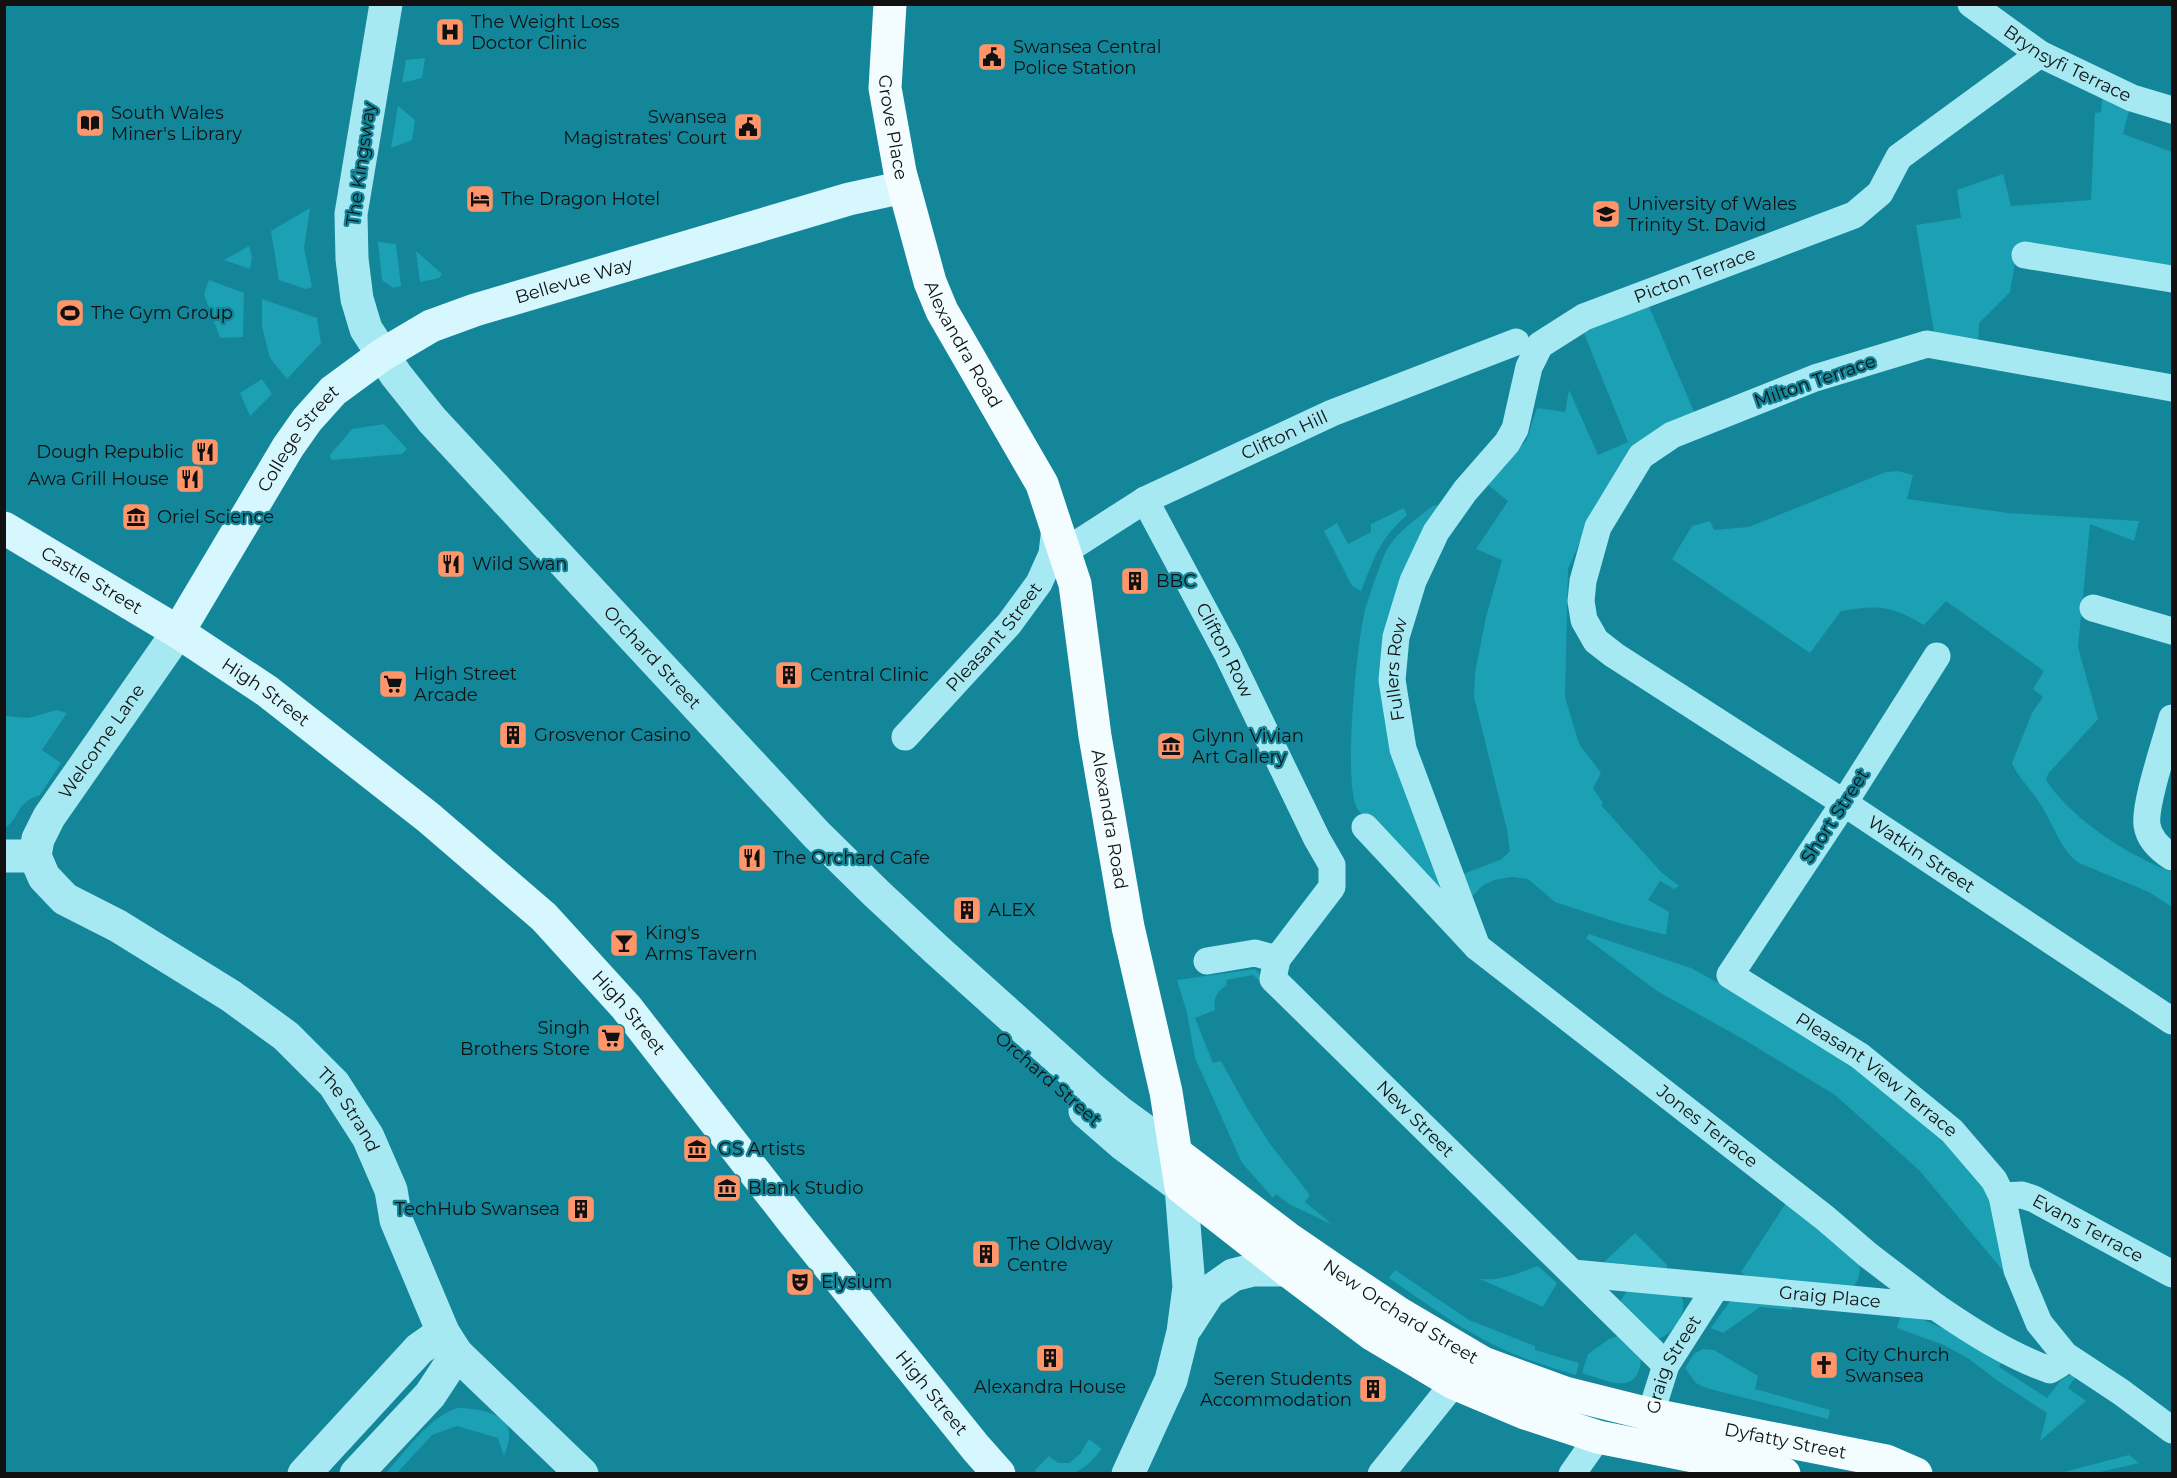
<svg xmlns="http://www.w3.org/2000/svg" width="2177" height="1478" font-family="Montserrat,sans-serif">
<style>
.green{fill:#1ba0b4}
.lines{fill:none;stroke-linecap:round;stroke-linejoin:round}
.minor{stroke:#a7e9f3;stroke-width:27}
.tertiary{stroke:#a7e9f3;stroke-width:33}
.secondary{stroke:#d6f7fd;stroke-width:33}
.primary{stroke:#f3fdff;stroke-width:33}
.labels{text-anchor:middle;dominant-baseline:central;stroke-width:4.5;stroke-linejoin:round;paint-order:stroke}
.poi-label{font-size:18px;fill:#111;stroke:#13869a;text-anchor:start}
.street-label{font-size:18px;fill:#111;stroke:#13869a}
</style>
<rect width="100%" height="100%" fill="#13869a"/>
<g class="green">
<path d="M 425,58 L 422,78 L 402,83 L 406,60 Z"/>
<path d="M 2103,92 L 2131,103 L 2123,134 L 2172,152 L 2172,265 L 2165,270 L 2018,245 L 2010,292 L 1979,323 L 1978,341 L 1934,332 L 1916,225 L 1961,218 L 1957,190 L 2003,174 L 2011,206 L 2091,200 L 2095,113 L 2101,112 Z"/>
<path d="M 398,106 L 415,120 L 412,140 L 391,148 Z"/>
<path d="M 310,208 L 304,248 L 312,287 L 306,289 L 279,280 L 271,231 Z"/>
<path d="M 378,242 L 396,244 L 401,286 L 393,288 L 382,280 Z"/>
<path d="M 249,246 L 252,257 L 250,269 L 224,260 Z"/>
<path d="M 416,251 L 442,274 L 439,278 L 420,282 Z"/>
<path d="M 209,280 L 244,293 L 243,337 L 220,338 L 204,294 Z"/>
<path d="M 262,299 L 317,318 L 321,343 L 287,379 L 270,358 L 262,327 Z"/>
<path d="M 1648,304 L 1695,414 L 1632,445 L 1597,503 L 1568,569 L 1565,697 L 1579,744 L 1601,773 L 1593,788 L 1603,803 L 1601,805 L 1661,872 L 1679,886 L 1674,889 L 1660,881 L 1648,900 L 1669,912 L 1666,935 L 1622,924 L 1555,902 L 1528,879 L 1512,877 L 1494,880 L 1482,886 L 1470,899 L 1458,876 L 1502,859 L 1510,851 L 1507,830 L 1474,697 L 1475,673 L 1486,617 L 1502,560 L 1476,549 L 1508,501 L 1487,484 L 1526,441 L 1537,408 L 1565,412 L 1569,390 L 1598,455 L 1628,442 L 1583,331 Z"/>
<path d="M 262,379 L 272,394 L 250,416 L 240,393 Z"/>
<path d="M 384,424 L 407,449 L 402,454 L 331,460 L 330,455 L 352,429 Z"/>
<path d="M 1898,471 L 1913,475 L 1907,499 L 2008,513 L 2139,521 L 2134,541 L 2090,524 L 2078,647 L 2098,719 L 2048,774 L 2046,780 C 2071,819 2129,856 2172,872 L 2172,907 L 2149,892 L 2079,863 C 2061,851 2053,824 2041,805 C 2032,790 2019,779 2012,763 L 2032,713 L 2043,697 L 2033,689 L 2044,671 L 1946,601 L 1924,625 C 1890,605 1879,605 1841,611 L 1810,653 L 1672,559 L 1692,526 L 1710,521 L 1714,530 L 1749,527 L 1886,472 Z"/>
<path d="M 1437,505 L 1440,507 L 1405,581 L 1402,764 L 1446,905 L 1358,810 C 1342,786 1357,642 1365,610 C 1369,598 1382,556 1389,546 C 1400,530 1417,518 1433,506 Z"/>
<path d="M 1404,508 L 1407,515 C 1378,541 1375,557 1361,591 L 1352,586 L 1324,531 L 1337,523 L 1348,544 L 1371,532 L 1371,524 Z"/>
<path d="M 57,710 L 67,713 L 42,750 L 61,763 L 40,795 L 30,799 L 21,807 L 14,819 L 5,829 L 5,716 L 28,718 Z"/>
<path d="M 1589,934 L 1691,968 L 1748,999 L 1854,1064 L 1943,1136 L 1985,1185 L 1996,1214 L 2009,1278 L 1919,1170 L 1835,1095 L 1743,1039 L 1657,991 L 1586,938 Z"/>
<path d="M 1255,969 L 1262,977 L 1259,980 L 1253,975 L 1226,980 L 1227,985 C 1217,991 1213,999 1215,1010 L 1195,1018 L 1213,1063 L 1221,1061 L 1247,1108 L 1270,1144 L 1310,1195 L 1305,1202 L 1333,1225 L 1289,1204 L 1276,1194 L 1273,1198 L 1242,1163 L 1195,1058 L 1187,1013 L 1177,980 Z"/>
<path d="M 1786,1203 L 1858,1259 C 1862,1273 1859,1280 1850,1291 L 1748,1278 L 1741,1272 Z"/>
<path d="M 1635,1233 L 1667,1265 L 1667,1268 L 1604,1262 Z"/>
<path d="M 1538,1266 L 1557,1283 L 1543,1307 L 1480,1279 C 1500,1281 1519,1273 1538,1266 Z"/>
<path d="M 1395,1270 L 1469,1320 L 1535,1346 L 1535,1350 L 1579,1363 L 1576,1375 C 1549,1367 1523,1359 1498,1347 C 1459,1328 1424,1302 1389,1278 Z"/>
<path d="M 1627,1291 L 1680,1294 C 1691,1310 1672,1336 1655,1340 L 1621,1307 L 1621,1300 Z"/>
<path d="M 1733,1297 L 1795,1305 L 1791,1310 L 1760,1307 L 1723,1333 L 1711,1328 Z"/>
<path d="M 1902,1311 L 1959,1335 L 2004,1358 L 1999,1367 L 2047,1398 L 2060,1381 L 2075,1372 L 2077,1375 L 2068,1388 L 2086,1401 L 2040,1441 L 2047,1413 L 1998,1381 L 1969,1359 L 1944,1345 L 1897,1328 Z"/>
<path d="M 1618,1336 L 1641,1359 C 1638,1398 1606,1380 1582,1373 L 1588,1354 L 1609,1339 Z"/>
<path d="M 1702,1349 L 1714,1350 L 1758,1376 L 1755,1389 L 1830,1410 L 1828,1419 L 1706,1388 L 1696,1383 L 1685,1368 L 1694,1354 Z"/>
<path d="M 457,1408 C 475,1408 512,1412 509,1437 C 509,1443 506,1450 504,1456 L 498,1438 L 457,1426 L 432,1435 L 397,1473 L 385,1474 C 407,1450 427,1419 457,1408 Z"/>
<path d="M 1089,1439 L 1102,1449 C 1078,1478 1074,1474 1039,1473 L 1034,1471 L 1049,1456 L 1058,1463 L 1069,1463 L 1080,1454 Z"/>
<path d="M 2129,1455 L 2139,1463 L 2096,1473 L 2060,1473 Z"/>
</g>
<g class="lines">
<g class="minor">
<path id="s1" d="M 1971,4 L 2040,54 L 2132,98 L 2172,110"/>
<path d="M 2025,255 L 2172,279"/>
<path id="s2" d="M 2172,388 L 1927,344 L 1815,378 L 1672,435 L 1641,456 L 1598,527 L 1583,581 L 1581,601 L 1584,620 L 1596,641 L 1614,655 L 1844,803 L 2172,1021"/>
<path id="s3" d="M 1145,500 L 1227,653 L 1317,839 L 1332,865 L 1332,887 L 1277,959 L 1255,953 L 1207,961"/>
<path id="s4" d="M 1064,552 L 1145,500 L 1332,413 L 1516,342"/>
<path d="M 2093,608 L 2172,631"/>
<path id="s5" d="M 1937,656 L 1844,803 L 1730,975 L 1860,1056 L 1952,1131 L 1994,1180 L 2002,1196 L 2017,1270 L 2039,1323 L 2065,1355 L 2121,1392 L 2172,1430"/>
<path d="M 2172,718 C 2166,741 2144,804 2147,825 C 2149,839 2161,850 2172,857"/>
<path id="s6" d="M 905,737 L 1009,624 L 1039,583 L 1052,554 L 1055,527"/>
<path id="s7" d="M 1365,827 L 1477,947 L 1825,1218 L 1868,1255 L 1936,1307"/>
<path id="s8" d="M 1477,947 L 1403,749 L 1392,680 L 1396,637 L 1413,581 L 1436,532 L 1465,491 L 1507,443 L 1515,429 L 1529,367 L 1540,345 L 1584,317 L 1854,215 L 1880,193 L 1899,157 L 2040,54"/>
<path id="s9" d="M 1277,959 L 1273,979 L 1666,1365"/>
<path id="s10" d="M 2002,1196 L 2022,1195 L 2034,1199 L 2172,1274"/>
<path id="s11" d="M 1573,1273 L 1936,1307 C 1971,1331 2010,1356 2050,1370 L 2060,1364 L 2065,1355"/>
<path id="s12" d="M 1652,1435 L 1655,1400 L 1666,1365 L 1716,1287"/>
<path d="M 1381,1474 L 1454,1383"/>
<path d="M 1572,1474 L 1598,1437"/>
</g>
<g class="tertiary">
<path id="s13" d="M 386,4 L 351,214 L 352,259 L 357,299 L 366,329 L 396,375 L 432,420 L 816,834 L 876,893 L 937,950 L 1094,1091 L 1118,1111 L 1177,1154"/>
<path d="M 4,856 L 35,856"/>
<path id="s14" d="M 35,856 L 44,877 L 65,899 L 118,926 L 231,996 L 286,1036 L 334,1084 L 368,1137 L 391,1190 L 396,1220 L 443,1332 L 457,1354 L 582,1474"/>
<path id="s15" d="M 35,856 L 38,839 L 49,817 L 178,632"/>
<path d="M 1085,1111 L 1124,1145 L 1181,1187 L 1189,1287 L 1183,1332 L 1171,1380 L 1128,1474"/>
<path d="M 1187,1326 L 1209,1292 L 1233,1275 L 1253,1270 L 1287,1270"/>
<path d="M 304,1474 L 419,1349 L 443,1332"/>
<path d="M 356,1474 L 430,1395 L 457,1354"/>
</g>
<g class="secondary">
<path id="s16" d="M 4,528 L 178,632 L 267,691 L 429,818 L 544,917 L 626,1007 L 792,1220 L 976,1448 L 999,1474"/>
<path id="s17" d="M 178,632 L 288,447 L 307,420 L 333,391 L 382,355 L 431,326 L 475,310 L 849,199 L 904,187"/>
</g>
<g class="primary">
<path id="s18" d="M 890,4 L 885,88 L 900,172 L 930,282 L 942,311 L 1042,484 L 1075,584 L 1095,736 L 1128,927 L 1166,1092 L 1181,1187 L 1287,1270 L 1372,1334 L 1454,1383 L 1525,1413 L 1598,1437 L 1784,1474"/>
<path id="s19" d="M 1177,1154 L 1286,1237 L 1343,1276 L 1400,1314 L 1483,1363 L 1565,1393 L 1653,1415 L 1886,1461 L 1916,1474"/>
</g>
</g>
<defs>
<g id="hospital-square" transform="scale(1.5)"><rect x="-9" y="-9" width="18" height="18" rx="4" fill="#ff9569" stroke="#13869a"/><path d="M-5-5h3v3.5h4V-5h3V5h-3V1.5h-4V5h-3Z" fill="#111"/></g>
<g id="civic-square" transform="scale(1.5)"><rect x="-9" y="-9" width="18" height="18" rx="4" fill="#ff9569" stroke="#13869a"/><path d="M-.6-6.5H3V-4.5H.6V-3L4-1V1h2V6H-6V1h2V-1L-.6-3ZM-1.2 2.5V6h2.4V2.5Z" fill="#111"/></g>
<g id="library-square" transform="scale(1.5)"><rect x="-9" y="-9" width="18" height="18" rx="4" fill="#ff9569" stroke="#13869a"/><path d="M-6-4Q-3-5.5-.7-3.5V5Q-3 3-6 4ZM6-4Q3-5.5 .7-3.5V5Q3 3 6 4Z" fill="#111"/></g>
<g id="hotel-square" transform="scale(1.5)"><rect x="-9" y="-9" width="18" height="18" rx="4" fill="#ff9569" stroke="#13869a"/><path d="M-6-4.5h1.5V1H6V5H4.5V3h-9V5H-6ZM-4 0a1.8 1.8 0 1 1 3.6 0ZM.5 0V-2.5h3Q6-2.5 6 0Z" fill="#111"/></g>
<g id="university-square" transform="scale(1.5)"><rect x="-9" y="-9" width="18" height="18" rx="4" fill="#ff9569" stroke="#13869a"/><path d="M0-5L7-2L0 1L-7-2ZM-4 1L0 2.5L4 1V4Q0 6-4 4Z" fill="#111"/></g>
<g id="stadium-square" transform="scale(1.5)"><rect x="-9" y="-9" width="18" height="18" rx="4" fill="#ff9569" stroke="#13869a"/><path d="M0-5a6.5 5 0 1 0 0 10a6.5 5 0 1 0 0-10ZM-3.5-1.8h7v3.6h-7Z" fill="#111"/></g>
<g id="restaurant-square" transform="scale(1.5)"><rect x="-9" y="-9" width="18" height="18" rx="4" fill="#ff9569" stroke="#13869a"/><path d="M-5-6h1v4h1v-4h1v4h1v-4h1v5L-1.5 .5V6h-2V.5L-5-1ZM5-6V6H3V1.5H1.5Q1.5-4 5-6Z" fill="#111"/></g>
<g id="museum-square" transform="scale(1.5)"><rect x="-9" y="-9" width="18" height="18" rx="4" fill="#ff9569" stroke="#13869a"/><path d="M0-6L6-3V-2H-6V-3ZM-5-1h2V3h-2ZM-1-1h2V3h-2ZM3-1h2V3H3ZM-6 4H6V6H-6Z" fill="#111"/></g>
<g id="building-square" transform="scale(1.5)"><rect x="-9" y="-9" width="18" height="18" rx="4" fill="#ff9569" stroke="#13869a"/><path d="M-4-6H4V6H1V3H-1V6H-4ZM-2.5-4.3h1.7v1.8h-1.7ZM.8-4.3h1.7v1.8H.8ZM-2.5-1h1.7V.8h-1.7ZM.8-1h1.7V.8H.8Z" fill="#111"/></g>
<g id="supermarket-square" transform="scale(1.5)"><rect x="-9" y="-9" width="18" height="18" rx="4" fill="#ff9569" stroke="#13869a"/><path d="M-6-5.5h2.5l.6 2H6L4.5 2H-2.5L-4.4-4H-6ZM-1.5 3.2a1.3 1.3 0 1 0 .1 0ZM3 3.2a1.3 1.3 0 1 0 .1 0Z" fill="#111"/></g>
<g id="bar-square" transform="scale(1.5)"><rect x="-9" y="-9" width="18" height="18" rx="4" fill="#ff9569" stroke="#13869a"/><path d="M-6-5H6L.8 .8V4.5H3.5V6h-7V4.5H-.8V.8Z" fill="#111"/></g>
<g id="theatre-square" transform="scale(1.5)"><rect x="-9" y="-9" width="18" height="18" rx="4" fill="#ff9569" stroke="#13869a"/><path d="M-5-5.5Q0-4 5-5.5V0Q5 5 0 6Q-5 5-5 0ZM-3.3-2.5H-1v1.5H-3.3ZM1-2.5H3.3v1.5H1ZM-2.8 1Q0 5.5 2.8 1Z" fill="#111"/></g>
<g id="church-square" transform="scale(1.5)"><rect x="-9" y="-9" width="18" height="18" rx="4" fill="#ff9569" stroke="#13869a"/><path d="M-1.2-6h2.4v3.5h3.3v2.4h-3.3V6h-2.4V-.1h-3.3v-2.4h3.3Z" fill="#111"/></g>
</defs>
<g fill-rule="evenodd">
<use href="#hospital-square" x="450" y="32"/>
<use href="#civic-square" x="992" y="57"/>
<use href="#library-square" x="90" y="123"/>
<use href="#civic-square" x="748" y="127"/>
<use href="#hotel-square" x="480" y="199"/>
<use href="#university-square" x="1606" y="214"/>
<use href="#stadium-square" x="70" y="313"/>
<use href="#restaurant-square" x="205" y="452"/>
<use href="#restaurant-square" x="190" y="479"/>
<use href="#museum-square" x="136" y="517"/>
<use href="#restaurant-square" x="451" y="564"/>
<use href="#building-square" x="1135" y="581"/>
<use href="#building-square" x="789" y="675"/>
<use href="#supermarket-square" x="393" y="684"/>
<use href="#building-square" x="513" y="735"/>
<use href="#museum-square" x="1171" y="746"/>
<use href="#restaurant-square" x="752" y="858"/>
<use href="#building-square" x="967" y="910"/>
<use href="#bar-square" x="624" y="943"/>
<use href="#supermarket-square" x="611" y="1038"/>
<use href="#museum-square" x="697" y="1149"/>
<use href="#museum-square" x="727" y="1188"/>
<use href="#building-square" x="581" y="1209"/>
<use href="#building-square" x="986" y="1254"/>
<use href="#theatre-square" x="800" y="1282"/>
<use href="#building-square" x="1050" y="1358"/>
<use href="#church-square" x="1824" y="1365"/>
<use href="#building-square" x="1373" y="1389"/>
</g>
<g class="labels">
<g class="poi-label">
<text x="471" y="22">The Weight Loss<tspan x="471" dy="21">Doctor Clinic</tspan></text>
<text x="1013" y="47">Swansea Central<tspan x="1013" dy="21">Police Station</tspan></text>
<text x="111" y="113">South Wales<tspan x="111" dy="21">Miner's Library</tspan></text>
<text x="727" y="117" text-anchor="end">Swansea<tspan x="727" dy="21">Magistrates' Court</tspan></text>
<text x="501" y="199">The Dragon Hotel</text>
<text x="1627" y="204">University of Wales<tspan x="1627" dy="21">Trinity St. David</tspan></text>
<text x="91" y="313">The Gym Group</text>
<text x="184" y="452" text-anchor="end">Dough Republic</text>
<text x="169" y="479" text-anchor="end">Awa Grill House</text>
<text x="157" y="517">Oriel Science</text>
<text x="472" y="564">Wild Swan</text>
<text x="1156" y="581">BBC</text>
<text x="414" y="674">High Street<tspan x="414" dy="21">Arcade</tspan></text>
<text x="810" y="675">Central Clinic</text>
<text x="534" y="735">Grosvenor Casino</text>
<text x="1192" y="736">Glynn Vivian<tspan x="1192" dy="21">Art Gallery</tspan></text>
<text x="773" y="858">The Orchard Cafe</text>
<text x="988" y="910">ALEX</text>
<text x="645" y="933">King's<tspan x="645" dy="21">Arms Tavern</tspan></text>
<text x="590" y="1028" text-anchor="end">Singh<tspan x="590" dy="21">Brothers Store</tspan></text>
<text x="718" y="1149">GS Artists</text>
<text x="748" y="1188">Blank Studio</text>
<text x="560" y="1209" text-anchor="end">TechHub Swansea</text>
<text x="1007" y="1244">The Oldway<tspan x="1007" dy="21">Centre</tspan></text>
<text x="821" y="1282">Elysium</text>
<text x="1845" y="1355">City Church<tspan x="1845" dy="21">Swansea</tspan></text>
<text x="1352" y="1379" text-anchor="end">Seren Students<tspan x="1352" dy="21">Accommodation</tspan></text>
<text x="1050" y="1387" text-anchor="middle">Alexandra House</text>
</g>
<g class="street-label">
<text stroke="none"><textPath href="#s1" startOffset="114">Brynsyfi Terrace</textPath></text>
<text stroke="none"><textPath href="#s18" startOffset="124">Grove Place</textPath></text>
<text transform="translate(361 164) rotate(-82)">The Kingsway</text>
<text stroke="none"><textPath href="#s8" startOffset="826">Picton Terrace</textPath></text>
<text stroke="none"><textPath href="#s17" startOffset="555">Bellevue Way</textPath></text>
<text stroke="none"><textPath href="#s18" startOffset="354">Alexandra Road</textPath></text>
<text transform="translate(1815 381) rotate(-19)">Milton Terrace</text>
<text stroke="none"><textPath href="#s4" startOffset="250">Clifton Hill</textPath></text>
<text stroke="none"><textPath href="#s17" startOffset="228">College Street</textPath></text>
<text stroke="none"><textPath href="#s16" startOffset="102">Castle Street</textPath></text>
<text stroke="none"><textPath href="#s6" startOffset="134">Pleasant Street</textPath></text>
<text stroke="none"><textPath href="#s3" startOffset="170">Clifton Row</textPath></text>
<text stroke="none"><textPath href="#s13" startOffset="766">Orchard Street</textPath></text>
<text stroke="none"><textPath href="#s8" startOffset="292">Fullers Row</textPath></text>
<text stroke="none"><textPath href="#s16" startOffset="309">High Street</textPath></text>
<text stroke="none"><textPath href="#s15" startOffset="134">Welcome Lane</textPath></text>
<text transform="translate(1835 816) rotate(-57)">Short Street</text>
<text stroke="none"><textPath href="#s18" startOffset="858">Alexandra Road</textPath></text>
<text stroke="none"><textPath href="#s2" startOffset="1149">Watkin Street</textPath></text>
<text stroke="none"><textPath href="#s16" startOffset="795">High Street</textPath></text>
<text stroke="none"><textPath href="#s5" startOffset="558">Pleasant View Terrace</textPath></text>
<text transform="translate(1048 1079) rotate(41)">Orchard Street</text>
<text stroke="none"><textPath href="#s14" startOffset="411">The Strand</textPath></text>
<text stroke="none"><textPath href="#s9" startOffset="220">New Street</textPath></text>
<text stroke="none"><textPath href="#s7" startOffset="456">Jones Terrace</textPath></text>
<text stroke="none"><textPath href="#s10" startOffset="94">Evans Terrace</textPath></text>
<text stroke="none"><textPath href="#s11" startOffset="258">Graig Place</textPath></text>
<text stroke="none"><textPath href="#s19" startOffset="274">New Orchard Street</textPath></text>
<text stroke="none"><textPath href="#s12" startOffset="75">Graig Street</textPath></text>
<text stroke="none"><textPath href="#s16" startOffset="1281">High Street</textPath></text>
<text stroke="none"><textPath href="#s19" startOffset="684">Dyfatty Street</textPath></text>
</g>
</g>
<rect width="2177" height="1478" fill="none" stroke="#111111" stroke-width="12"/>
</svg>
